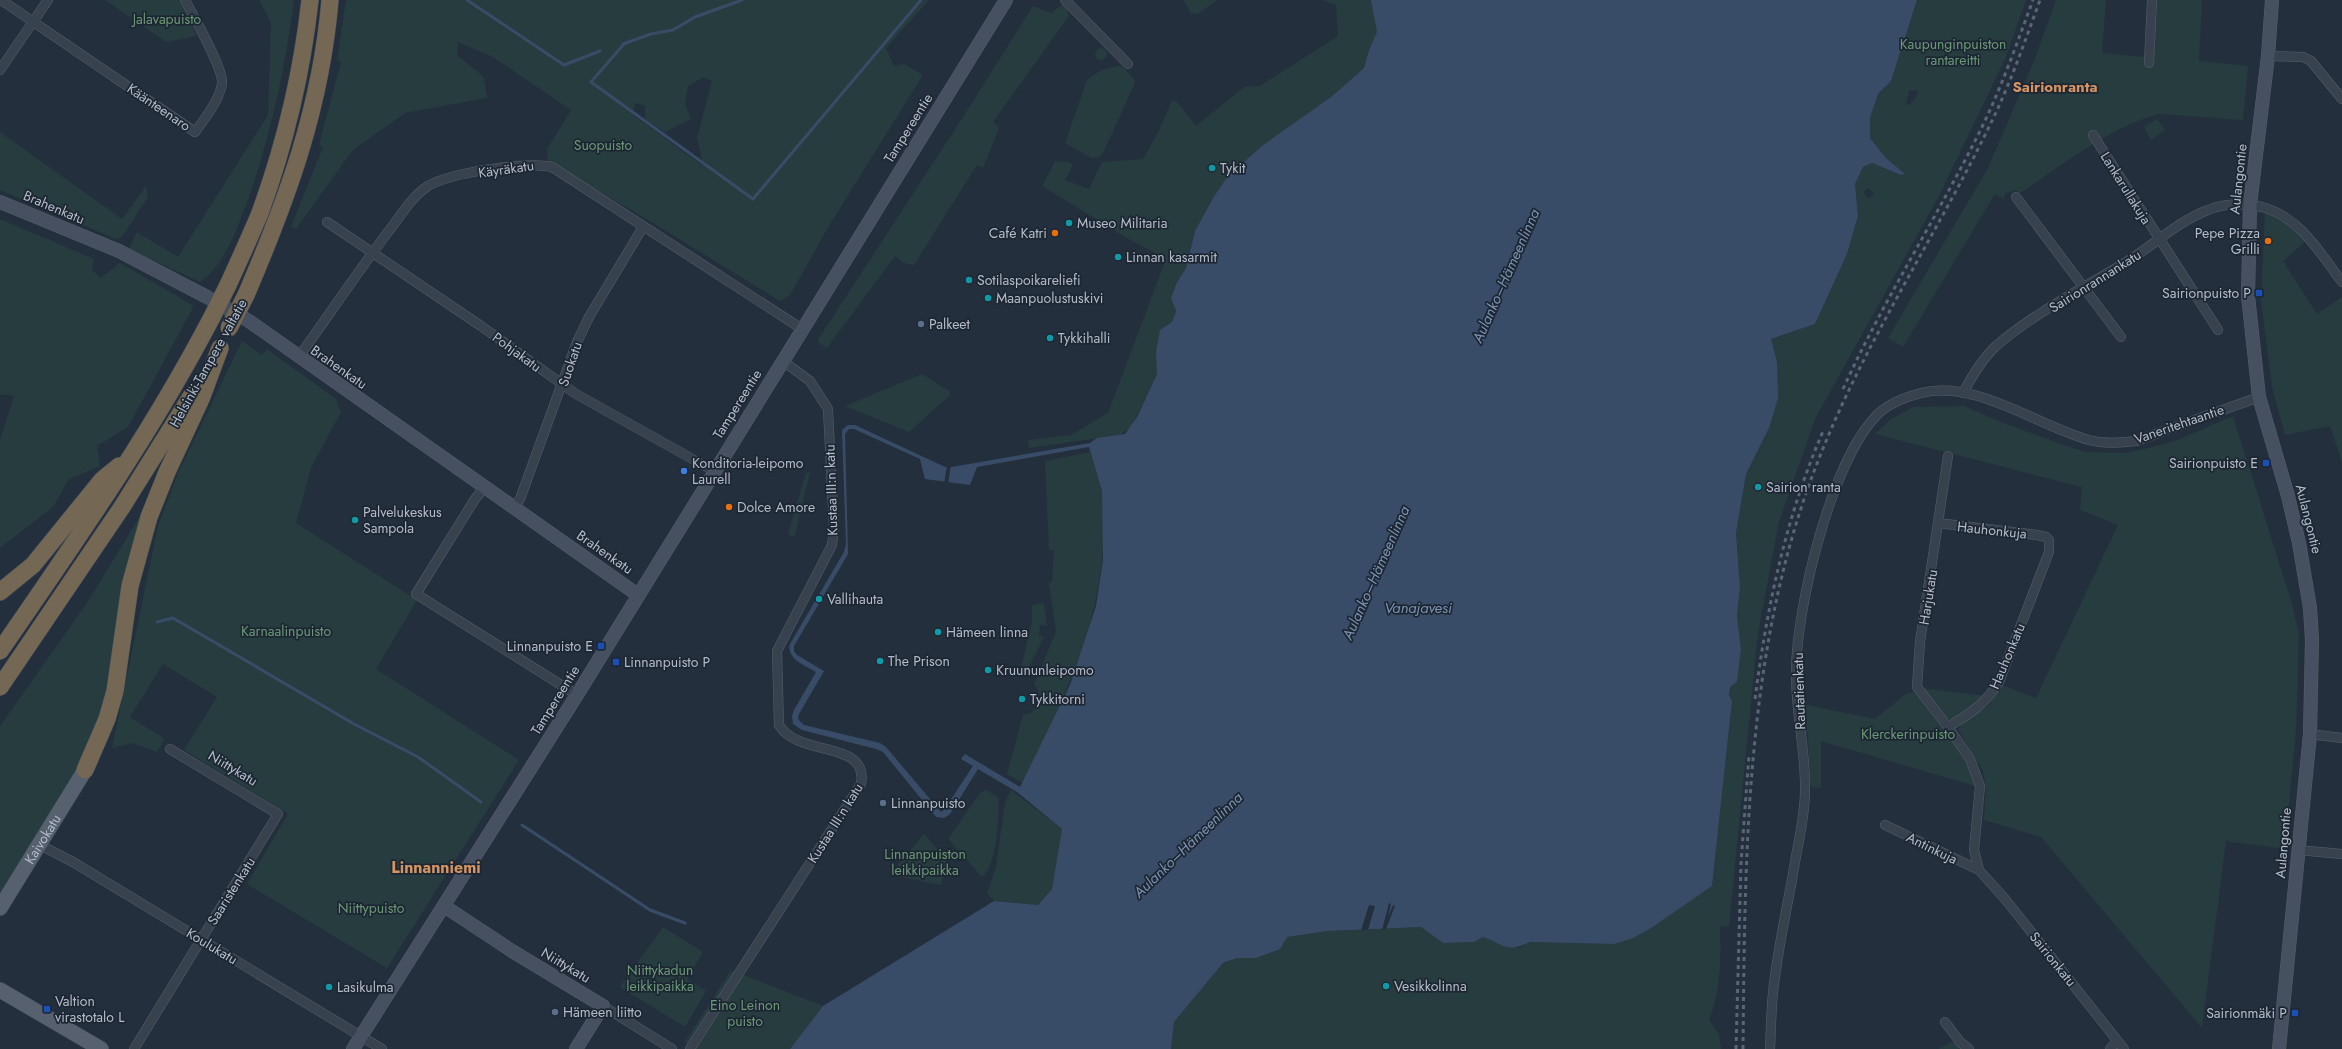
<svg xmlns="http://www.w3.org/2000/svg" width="2342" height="1049" font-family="Jost,sans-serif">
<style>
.green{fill:#263c3f;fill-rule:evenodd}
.water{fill:#394c67;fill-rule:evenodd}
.pier{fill:#242f3e}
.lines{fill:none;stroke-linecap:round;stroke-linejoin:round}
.stream{stroke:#394c67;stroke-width:3}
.street-casing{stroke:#565f6c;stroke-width:10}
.secondary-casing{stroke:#565f6c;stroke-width:14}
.primary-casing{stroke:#414a57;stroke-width:16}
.highway-casing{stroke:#434c59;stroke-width:18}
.street{stroke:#38414e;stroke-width:9}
.secondary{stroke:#465061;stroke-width:13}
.primary{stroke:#56606e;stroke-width:15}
.highway{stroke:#746855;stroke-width:17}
.rail{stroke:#5a6575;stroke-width:3;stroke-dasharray:4 4;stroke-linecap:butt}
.highway-bridge-casing{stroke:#434c59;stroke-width:18;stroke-linecap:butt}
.highway-bridge{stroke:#746855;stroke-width:17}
.culture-dot{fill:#0f9aa8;stroke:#1d2633;stroke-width:1.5}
.food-dot{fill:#e8710a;stroke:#1d2633;stroke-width:1.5}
.transit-dot{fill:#1a4fb4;stroke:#1d2633;stroke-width:1.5}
.service-dot{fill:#5c6f8a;stroke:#1d2633;stroke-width:1.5}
.shop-dot{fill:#3f7fe0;stroke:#1d2633;stroke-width:1.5}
.labels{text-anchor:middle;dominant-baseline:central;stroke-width:3.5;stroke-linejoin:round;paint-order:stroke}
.park-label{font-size:14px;fill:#6b9a76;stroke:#1d2633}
.street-label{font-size:14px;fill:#b4bcc9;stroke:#1d2633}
.poi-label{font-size:14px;fill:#b4bcc9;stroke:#1d2633;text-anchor:start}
.neighbourhood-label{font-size:15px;font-weight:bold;fill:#d59563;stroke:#1d2633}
.water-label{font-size:15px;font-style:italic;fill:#7c92b1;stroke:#1d2633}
.quarter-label{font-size:16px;font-weight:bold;fill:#d59563;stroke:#1d2633}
</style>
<rect width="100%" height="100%" fill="#242f3e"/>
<g class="green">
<path d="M 105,0 L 179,0 L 197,36 L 166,42 Z"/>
<path d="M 259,0 L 294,0 C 285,71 270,138 246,205 C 236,231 224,266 200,282 L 129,249 L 137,232 L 178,257 L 268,115 L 271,23 Z"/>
<path d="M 346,0 L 929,0 L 886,48 L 894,66 L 904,64 L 923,75 L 827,229 L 790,295 L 780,301 L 650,221 L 548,161 L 547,149 L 571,110 L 493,57 L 458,42 L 457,55 L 484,77 L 487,98 L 405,113 L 353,150 L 296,229 L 291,227 L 323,147 L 319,145 L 341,62 L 337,61 ZM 703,77 L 712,81 L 697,138 L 703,166 L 633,115 L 635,103 L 645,106 L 645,119 L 665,132 L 691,119 L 685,104 L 688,86 Z"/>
<path d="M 1183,0 L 1218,0 L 1197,14 L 1191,13 Z"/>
<path d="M 1322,0 L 1371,0 L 1378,32 L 1369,50 L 1364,68 L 1331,97 L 1263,145 L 1227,177 L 1213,198 L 1195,231 L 1186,268 L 1176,284 L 1171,298 L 1176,311 L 1156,361 L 1158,370 L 1153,383 L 1131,427 L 1120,435 L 1029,448 L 1028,440 L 1071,435 L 1108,413 L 1166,259 L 1127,238 L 1042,186 L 1055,161 L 1068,162 L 1073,165 L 1065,180 L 1089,189 L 1102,162 L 1143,159 L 1158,132 L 1172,100 L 1178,103 L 1196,126 L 1244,87 L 1260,86 L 1338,36 L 1336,5 Z"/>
<path d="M 1917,0 L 2026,0 L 2006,57 L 1939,196 L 1815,419 L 1779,522 L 1758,633 L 1729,926 L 1720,927 C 1721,958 1721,991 1709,1020 L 1719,1034 L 1721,1049 L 1171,1049 L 1174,1022 L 1223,963 L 1237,958 L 1256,958 L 1287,937 L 1328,931 L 1421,927 L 1443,943 L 1474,942 L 1483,937 L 1519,948 L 1528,942 L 1614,944 L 1712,886 L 1732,701 L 1729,695 L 1730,687 L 1737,682 L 1741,649 L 1737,616 L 1740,587 L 1736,533 L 1746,474 L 1769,428 L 1777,362 L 1771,339 L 1815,324 L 1847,254 L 1858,216 L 1855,184 L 1863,167 L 1872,163 L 1901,175 L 1905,174 L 1886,158 L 1870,138 L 1870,118 L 1878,94 L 1891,81 ZM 1917,90 L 1918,94 L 1910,104 L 1906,105 L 1909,91 ZM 1869,188 L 1874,194 L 1869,199 L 1864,194 L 1864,191 Z"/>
<path d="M 2056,0 L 2106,0 L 2102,53 L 2154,58 L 2157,0 L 2202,0 L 2199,61 L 2248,66 L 2243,120 L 2159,114 C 2107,128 2063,165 2019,194 L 2016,190 L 2005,193 L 2004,199 L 1995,194 L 1903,347 L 1888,338 L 1988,168 L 2034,61 Z"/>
<path d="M 1063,4 L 1067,9 L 1069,16 L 993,122 L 999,128 L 983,168 L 977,165 L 914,265 L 904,263 L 895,256 L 827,348 L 817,341 L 963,117 L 1033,6 L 1051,13 Z"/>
<circle cx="1101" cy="54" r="6"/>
<path d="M 1118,66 L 1123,67 L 1134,79 L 1135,83 L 1103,153 L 1100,157 L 1092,158 L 1065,143 L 1087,80 L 1101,70 Z"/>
<path d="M 2157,119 L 2165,130 L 2151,140 L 2144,127 Z"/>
<path d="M 0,132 L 122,219 L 146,186 L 148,197 L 122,237 L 116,239 L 0,190 Z"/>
<path d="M 2265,211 L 2283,220 L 2305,242 L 2283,261 L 2317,314 L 2342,297 L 2342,463 L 2330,426 L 2285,435 L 2272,387 L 2261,300 Z"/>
<path d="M 0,219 L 94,259 L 92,270 L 101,278 L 120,263 L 194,306 L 128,427 L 97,446 L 100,466 L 69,479 L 53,507 L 0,548 L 0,440 L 14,396 L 0,394 Z"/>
<path d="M 242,341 L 262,355 L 267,349 L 336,399 L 341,412 L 311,468 L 296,523 L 417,600 L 376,669 L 519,760 L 387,968 L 247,884 L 288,814 L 184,750 L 217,697 L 163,664 L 130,717 L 165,739 L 157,752 L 133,743 L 112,748 L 158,526 L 178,473 Z"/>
<path d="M 922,374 L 949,391 L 950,395 L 909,432 L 845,406 Z"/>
<path d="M 1964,406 L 2003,423 L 2084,452 L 2123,453 L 2149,448 L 2175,441 L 2233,416 L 2292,604 L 2299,635 L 2296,729 L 2285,849 L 2226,841 L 2202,1028 L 2041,837 L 1984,820 L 1986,788 L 1983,771 L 1958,730 L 1962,723 L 1989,705 L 2001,685 L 2036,698 L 2118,525 L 2080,510 L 2082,487 L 1875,434 L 1891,419 L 1913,407 Z"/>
<path d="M 1090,452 C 1094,465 1100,479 1102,493 C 1113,598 1070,691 1022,783 L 1007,774 L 1023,715 C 1039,713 1045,696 1034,684 L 1056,632 L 1049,583 L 1052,581 L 1054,550 L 1049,550 L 1045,461 Z"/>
<path d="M 810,472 L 795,535 L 791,537 L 788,533 L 806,473 Z"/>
<path d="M 145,508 L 109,688 L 85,757 L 0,897 L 0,726 L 87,603 Z"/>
<path d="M 1044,603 L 1047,626 L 1040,625 L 1039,636 L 1044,637 L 1027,671 L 1021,668 L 1032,622 L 1032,605 Z"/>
<path d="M 1922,688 L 1985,696 L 1952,721 L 1946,717 Z"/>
<path d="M 1916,692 L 1965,759 L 1975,786 L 1821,741 L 1821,788 L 1810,786 L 1808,738 L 1802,704 L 1875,719 L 1907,693 Z"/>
<path d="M 986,790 L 998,797 C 1000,813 996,868 982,877 L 949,840 L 950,836 L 980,793 Z"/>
<path d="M 1011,790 L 1062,829 L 1052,889 L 1038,905 L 994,901 L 987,893 L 996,867 L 1005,802 Z"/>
<path d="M 924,834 L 947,860 L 941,885 L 901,877 L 897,866 Z"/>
<path d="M 663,927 L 703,952 L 687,979 L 706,991 L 685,1027 L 620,987 Z"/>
<path d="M 731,970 L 823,1006 L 790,1049 L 693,1049 L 685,1042 Z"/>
<path d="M 1952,1042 L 1963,1049 L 1938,1049 Z"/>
</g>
<path class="water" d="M 1371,0 L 1917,0 L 1891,81 L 1878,94 L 1870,118 L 1870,138 L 1886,158 L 1905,174 L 1901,175 L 1872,163 L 1863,167 L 1855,184 L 1858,216 L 1847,254 L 1815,324 L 1771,339 L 1777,362 L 1778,398 L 1769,428 L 1746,474 L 1736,533 L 1740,587 L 1737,616 L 1741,649 L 1737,682 L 1730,687 L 1729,695 L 1732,701 L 1712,886 L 1651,928 L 1633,938 L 1614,944 L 1529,942 C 1508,954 1503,944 1483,937 L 1474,942 L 1443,943 L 1421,927 L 1328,931 L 1287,937 L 1280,949 L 1256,958 L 1237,958 L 1223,963 L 1174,1022 L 1171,1049 L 790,1049 L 823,1006 L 994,901 L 1038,905 L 1052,889 L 1062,829 L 1017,792 L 978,769 L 950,814 L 944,818 L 936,817 L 883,752 L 876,749 L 802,730 L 793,724 L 792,716 L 794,710 L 816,672 C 806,666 786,659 790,644 L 844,552 L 846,544 L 842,430 L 848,425 L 855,425 L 945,467 L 952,467 L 1090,443 L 1097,438 L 1125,434 L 1137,417 L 1157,374 L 1156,352 L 1160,330 L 1172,322 L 1176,311 L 1171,298 L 1176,284 L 1186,268 L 1195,231 L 1213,198 L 1227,177 L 1263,145 L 1331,97 L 1364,68 L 1369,50 L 1377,32 ZM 849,429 L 854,429 L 920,459 L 925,479 L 970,485 L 977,467 L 1089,447 L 1102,491 L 1103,560 L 1096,606 L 1070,685 L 1020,787 L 965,754 L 961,759 L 973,766 L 944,810 L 941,812 L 886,747 L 880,743 L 804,725 L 798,719 L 799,714 L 824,671 L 797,655 L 794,651 L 794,646 L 848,554 L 845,434 Z"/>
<g class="pier">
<path d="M 947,465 L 951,465 L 948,484 L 944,484 Z"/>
<path d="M 1389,903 L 1391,904 L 1388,917 L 1393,905 L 1395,906 L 1386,929 L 1382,930 Z"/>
<path d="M 1369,905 L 1375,906 L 1368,930 L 1361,930 Z"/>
</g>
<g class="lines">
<g class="stream">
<path d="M 467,0 L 564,65 L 600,51"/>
<path d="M 623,44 L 651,34 L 673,30 L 695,17 L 742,0"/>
<path d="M 624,44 L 591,82 L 753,199 L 921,0"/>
<path d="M 157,622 L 173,618 L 354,724 L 418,757 L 481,802"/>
<path d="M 522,825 L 650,910 L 685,923"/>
</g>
<g class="street-casing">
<g id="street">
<path d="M 1,0 L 195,132 C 205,118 219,101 222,84 C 224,69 193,16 185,0"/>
<path d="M 1065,0 L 1128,64"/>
<path d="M 2268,56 L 2303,57 L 2311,61 L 2342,99"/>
<path d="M 2149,63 L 2152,0"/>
<path d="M 0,70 L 48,0"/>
<path d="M 2093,135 L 2218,330"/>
<path d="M 2016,197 L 2121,337"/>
<path d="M 327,222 L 481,326 L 576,394 L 714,471"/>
<path d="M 298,358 C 328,316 357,273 388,232 C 400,217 411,197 428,186 C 450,173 526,161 552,167 L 802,329"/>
<path d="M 1963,393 C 1972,376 1982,359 1996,346 C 2035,312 2090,285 2134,257 C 2158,241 2181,220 2208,210 C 2225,203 2244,203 2262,207 C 2300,217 2320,253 2342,282"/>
<path d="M 1948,456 L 1920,642 L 1917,687 L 1948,727"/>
<path d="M 484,488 L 475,499 L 416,594 L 577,695"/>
<path d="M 514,508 L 520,499 L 577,342 L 589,317 L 643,227"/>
<path d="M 1938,523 L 2037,535 L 2046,537 L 2049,540 L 2049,552 L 1999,682 C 1984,705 1971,713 1948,727 L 1970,759 L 1980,786 L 1974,850 L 1979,870"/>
<path d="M 2310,734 L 2342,738"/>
<path d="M 1885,825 L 1979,870 L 2005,899 L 2124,1049"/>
<path d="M 40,845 L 73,862 L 382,1049"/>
<path d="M 2298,850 L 2342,854"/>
<path d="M 603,1006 L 672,1049"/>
<path d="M 1945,1022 L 1960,1042 L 1969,1049"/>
<path d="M 134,1049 L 278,814 L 170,749"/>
<path d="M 690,1049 L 861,784 C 869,739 798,758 779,725 L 777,651 L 832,545 L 834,529 L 828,409 L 810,381 L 783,361"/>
<path d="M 1770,1049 C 1771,1030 1771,1012 1773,993 C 1777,953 1786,913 1793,874 C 1797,847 1805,818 1805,791 C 1806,750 1795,710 1796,670 C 1797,605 1831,463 1876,416 C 1887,404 1906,397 1921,393 C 1975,379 2038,426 2089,440 C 2104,444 2121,443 2136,441 L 2259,397"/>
<path d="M 2110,1049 L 2117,1041"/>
</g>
</g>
<g class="secondary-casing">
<g id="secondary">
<path d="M 2272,0 L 2268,56 L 2250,205 L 2248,296 L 2259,397 L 2288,496 L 2299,543 L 2310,608 L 2312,640 L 2310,734 L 2279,1049"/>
<path d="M 0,202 L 119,251 L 207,297 L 249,321 L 638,595"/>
<path d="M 444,906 L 512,951 L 603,1006 L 576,1049"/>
<path d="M 353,1049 L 577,695 L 1006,0"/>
</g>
</g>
<g class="primary-casing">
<g id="primary">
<path id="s1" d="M 0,908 L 85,770"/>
<path d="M 0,990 L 101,1049"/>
</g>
</g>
<g class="highway-casing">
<g id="highway">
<path d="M 228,285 C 239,261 250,237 260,213 C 285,144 302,73 310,0"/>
<path d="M 246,295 C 288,197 321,107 330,0"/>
<path d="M 0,592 L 33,565 L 102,480 L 119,466"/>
<path d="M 0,651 C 75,542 151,434 212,317"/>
<path d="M 0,687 L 122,507 L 192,395"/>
<path d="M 85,770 L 107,719 L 115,691 L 130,586 L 149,517 L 167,472 L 201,399 L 220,348"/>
</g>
</g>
<use href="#street" class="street"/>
<use href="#secondary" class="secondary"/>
<use href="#primary" class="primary"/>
<use href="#highway" class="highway"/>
<g class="rail">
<path d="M 1843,389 C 1884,299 1938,216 1982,127 C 2002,86 2017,43 2033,0"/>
<path d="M 1755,699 C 1767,606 1786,516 1824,429"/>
<path d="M 1736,1049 L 1741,863 L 1749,755"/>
<path d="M 1743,1049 C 1745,851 1745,642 1820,456 C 1865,342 1934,239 1988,129 C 2009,87 2024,44 2040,0"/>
</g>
<g class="highway-bridge-casing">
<g id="highway-bridge">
<path d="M 212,317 L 228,285"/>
<path d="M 229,328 L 246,295"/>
</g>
</g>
<use href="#highway-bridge" class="highway-bridge"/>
</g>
<g class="culture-dot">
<circle cx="1212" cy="168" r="4"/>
<circle cx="1069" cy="223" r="4"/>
<circle cx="1118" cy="257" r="4"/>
<circle cx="969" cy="280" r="4"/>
<circle cx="988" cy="298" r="4"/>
<circle cx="1050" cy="338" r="4"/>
<circle cx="1758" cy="487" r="4"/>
<circle cx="355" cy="520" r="4"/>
<circle cx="819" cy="599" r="4"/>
<circle cx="938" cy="632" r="4"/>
<circle cx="880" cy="661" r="4"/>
<circle cx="988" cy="670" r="4"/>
<circle cx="1022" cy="699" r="4"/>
<circle cx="1386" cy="986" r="4"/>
<circle cx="329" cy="987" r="4"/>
</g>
<g class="food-dot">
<circle cx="1055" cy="233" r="4"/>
<circle cx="2268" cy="241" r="4"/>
<circle cx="729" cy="507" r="4"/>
</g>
<g class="transit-dot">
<rect x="2255" y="289" width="8" height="8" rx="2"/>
<rect x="2262" y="459" width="8" height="8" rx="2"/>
<rect x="597" y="642" width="8" height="8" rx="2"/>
<rect x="612" y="658" width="8" height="8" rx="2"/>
<rect x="43" y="1005" width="8" height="8" rx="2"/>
<rect x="2291" y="1009" width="8" height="8" rx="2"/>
</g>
<g class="service-dot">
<circle cx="921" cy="324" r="4"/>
<circle cx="883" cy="803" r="4"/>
<circle cx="555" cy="1012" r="4"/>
</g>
<circle class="shop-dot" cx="684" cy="471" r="4"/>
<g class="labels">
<g class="park-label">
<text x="167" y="19">Jalavapuisto</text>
<text x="1953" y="44">Kaupunginpuiston<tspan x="1953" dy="16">rantareitti</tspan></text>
<text x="603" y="145">Suopuisto</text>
<text x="286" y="631">Karnaalinpuisto</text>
<text x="1908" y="734">Klerckerinpuisto</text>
<text x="925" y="854">Linnanpuiston<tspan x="925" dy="16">leikkipaikka</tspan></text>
<text x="371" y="908">Niittypuisto</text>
<text x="660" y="970">Niittykadun<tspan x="660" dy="16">leikkipaikka</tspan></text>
<text x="745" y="1005">Eino Leinon<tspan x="745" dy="16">puisto</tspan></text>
</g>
<g class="street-label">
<text transform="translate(159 107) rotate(34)">Käänteenaro</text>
<text transform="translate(908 128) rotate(-58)">Tampereentie</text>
<text transform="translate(506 169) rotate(-8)">Käyräkatu</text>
<text transform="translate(2238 179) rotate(-84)">Aulangontie</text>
<text transform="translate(2126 188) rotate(58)">Lankarullakuja</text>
<text transform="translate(54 207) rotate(23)">Brahenkatu</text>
<text transform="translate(2095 281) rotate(-32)">Sairionrannankatu</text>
<text transform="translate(517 352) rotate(36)">Pohjakatu</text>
<text transform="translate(208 363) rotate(-61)">Helsinki-Tampere valtatie</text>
<text transform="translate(570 364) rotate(-71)">Suokatu</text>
<text transform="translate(339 367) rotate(35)">Brahenkatu</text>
<text transform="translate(737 404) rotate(-58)">Tampereentie</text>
<text transform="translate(2179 424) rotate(-19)">Vaneritehtaantie</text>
<text transform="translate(831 490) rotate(-92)">Kustaa III:n katu</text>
<text transform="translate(2309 519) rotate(76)">Aulangontie</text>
<text transform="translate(1992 530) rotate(6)">Hauhonkuja</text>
<text transform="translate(605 552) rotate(35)">Brahenkatu</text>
<text transform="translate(1928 597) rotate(-81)">Harjukatu</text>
<text transform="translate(2007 656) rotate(-67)">Hauhonkatu</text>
<text transform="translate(1799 691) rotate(-92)">Rautatienkatu</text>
<text transform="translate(555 700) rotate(-58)">Tampereentie</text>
<text transform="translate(233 768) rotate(31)">Niittykatu</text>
<text transform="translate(835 823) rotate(-58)">Kustaa III:n katu</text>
<text stroke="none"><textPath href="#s1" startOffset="81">Kaivokatu</textPath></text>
<text transform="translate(2283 843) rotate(-85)">Aulangontie</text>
<text transform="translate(1932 848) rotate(26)">Antinkuja</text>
<text transform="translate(231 891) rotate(-58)">Saaristenkatu</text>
<text transform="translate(212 946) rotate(31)">Koulukatu</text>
<text transform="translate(2053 959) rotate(51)">Sairionkatu</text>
<text transform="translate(566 965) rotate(31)">Niittykatu</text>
</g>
<g class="poi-label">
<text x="1220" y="168">Tykit</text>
<text x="1077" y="223">Museo Militaria</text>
<text x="1047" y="233" text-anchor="end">Café Katri</text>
<text x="2260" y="233" text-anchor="end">Pepe Pizza<tspan x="2260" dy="16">Grilli</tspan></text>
<text x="1126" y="257">Linnan kasarmit</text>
<text x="977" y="280">Sotilaspoikareliefi</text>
<text x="2251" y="293" text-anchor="end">Sairionpuisto P</text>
<text x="996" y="298">Maanpuolustuskivi</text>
<text x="929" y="324">Palkeet</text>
<text x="1058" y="338">Tykkihalli</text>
<text x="692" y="463">Konditoria-leipomo<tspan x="692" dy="16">Laurell</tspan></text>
<text x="2258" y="463" text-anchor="end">Sairionpuisto E</text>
<text x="1766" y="487">Sairion ranta</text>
<text x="737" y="507">Dolce Amore</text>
<text x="363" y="512">Palvelukeskus<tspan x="363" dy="16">Sampola</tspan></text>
<text x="827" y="599">Vallihauta</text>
<text x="946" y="632">Hämeen linna</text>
<text x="593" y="646" text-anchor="end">Linnanpuisto E</text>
<text x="888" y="661">The Prison</text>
<text x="624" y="662">Linnanpuisto P</text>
<text x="996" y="670">Kruununleipomo</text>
<text x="1030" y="699">Tykkitorni</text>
<text x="891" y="803">Linnanpuisto</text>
<text x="1394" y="986">Vesikkolinna</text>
<text x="337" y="987">Lasikulma</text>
<text x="55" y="1001">Valtion<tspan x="55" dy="16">virastotalo L</tspan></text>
<text x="563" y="1012">Hämeen liitto</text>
<text x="2287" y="1013" text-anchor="end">Sairionmäki P</text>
</g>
<g class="neighbourhood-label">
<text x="2055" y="87">Sairionranta</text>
</g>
<g class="water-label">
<text transform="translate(1506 276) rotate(-66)">Aulanko–Hämeenlinna</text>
<text transform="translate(1376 573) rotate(-66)">Aulanko–Hämeenlinna</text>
<text x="1418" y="608">Vanajavesi</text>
<text transform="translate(1188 845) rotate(-44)">Aulanko–Hämeenlinna</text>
</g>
<g class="quarter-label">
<text x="436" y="867">Linnanniemi</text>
</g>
</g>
</svg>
